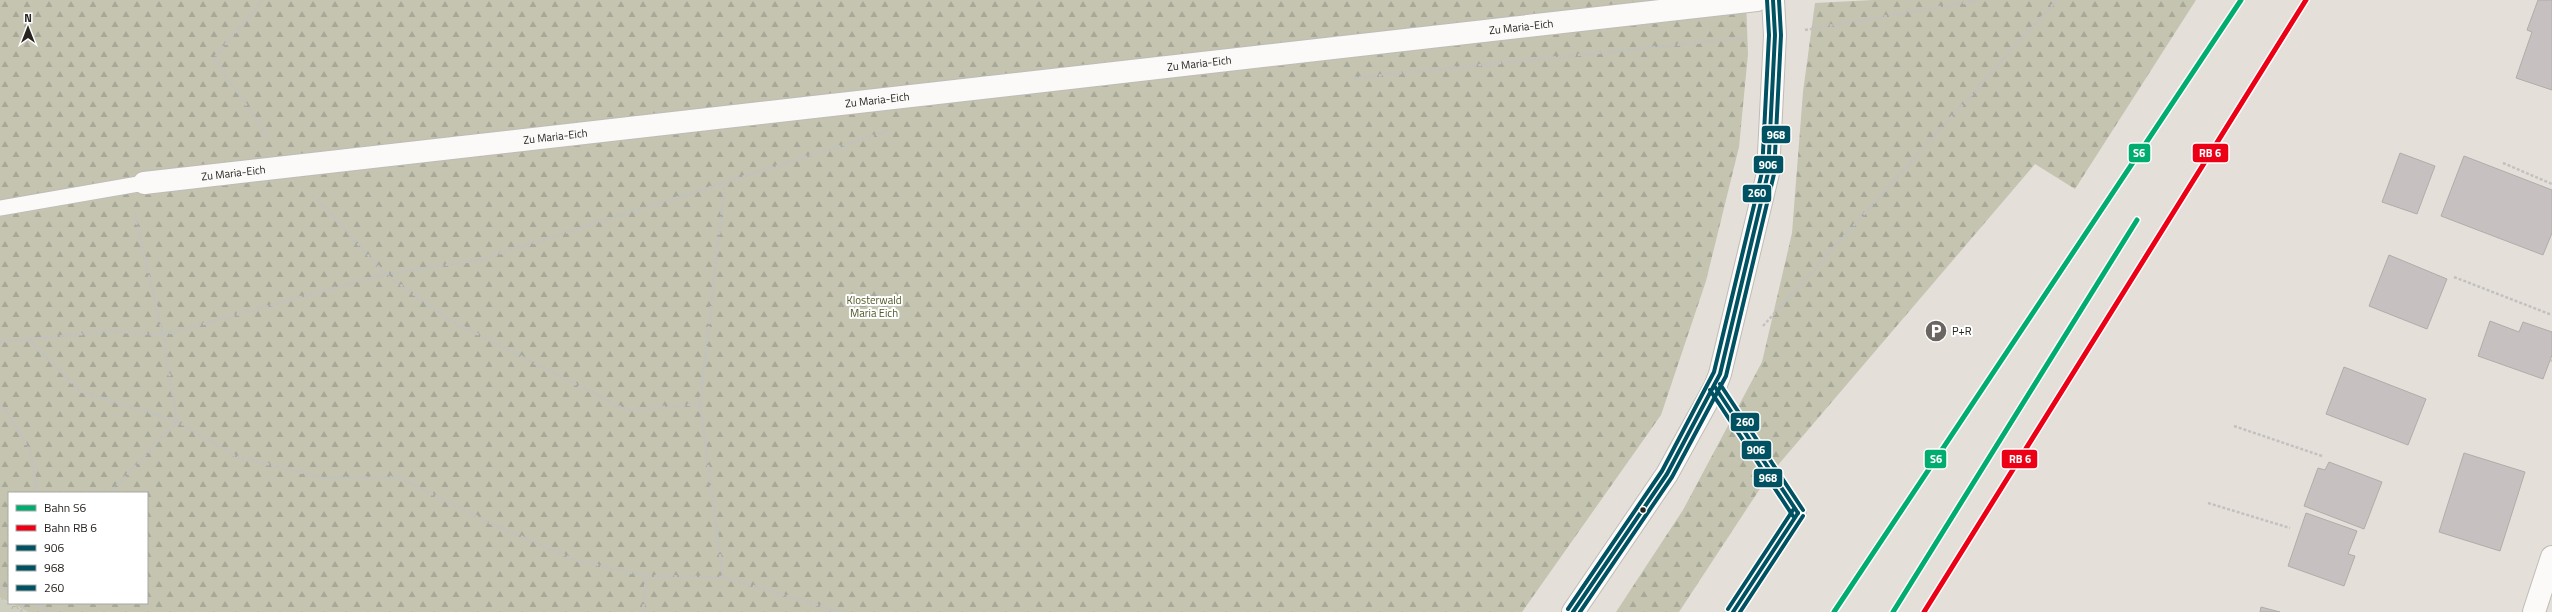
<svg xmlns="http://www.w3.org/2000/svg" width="2552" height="612" font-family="'Titillium Web',sans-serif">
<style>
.forest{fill:url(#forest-firs)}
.park{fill:url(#park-crowns)}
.building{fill:#c6c1c0;stroke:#b0acaa}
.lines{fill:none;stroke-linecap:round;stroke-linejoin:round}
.lane-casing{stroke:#bfbcb7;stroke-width:17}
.street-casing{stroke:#bfbcb7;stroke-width:24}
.path{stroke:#c3c1c0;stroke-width:2.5;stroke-dasharray:3 2;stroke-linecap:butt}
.lane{stroke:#fbfaf9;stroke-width:15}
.street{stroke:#fbfaf9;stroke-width:22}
.bus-1-casing{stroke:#fff;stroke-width:7}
.bus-2-casing{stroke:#fff;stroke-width:7}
.bus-3-casing{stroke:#fff;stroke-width:7}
.bus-1{stroke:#005262;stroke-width:4}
.bus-2{stroke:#005262;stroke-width:4}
.bus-3{stroke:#005262;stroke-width:4}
.rail-1-casing{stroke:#fff;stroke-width:8}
.rail-2-casing{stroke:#fff;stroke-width:8}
.rail-1{stroke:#00ac6f;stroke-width:5}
.rail-2{stroke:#ec0016;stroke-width:5}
.bus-dot{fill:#282421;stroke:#fff;stroke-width:1.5}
.labels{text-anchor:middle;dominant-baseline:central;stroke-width:4;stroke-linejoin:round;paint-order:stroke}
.street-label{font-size:11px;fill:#282421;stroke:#fff}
.park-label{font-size:11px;fill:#515825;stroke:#fff}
.poi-label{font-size:11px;fill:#282421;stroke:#fff;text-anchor:start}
.line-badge{stroke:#fff;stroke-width:1.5}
.badge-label{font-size:11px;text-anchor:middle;font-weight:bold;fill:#fff}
</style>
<defs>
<pattern id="forest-firs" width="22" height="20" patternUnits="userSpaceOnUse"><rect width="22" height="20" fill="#c4c4b1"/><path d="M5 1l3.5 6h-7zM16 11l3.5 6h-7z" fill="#a8a898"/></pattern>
<pattern id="park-crowns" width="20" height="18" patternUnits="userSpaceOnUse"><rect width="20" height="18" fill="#cecebe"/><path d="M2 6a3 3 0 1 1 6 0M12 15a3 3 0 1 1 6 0" fill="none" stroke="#b1b1a3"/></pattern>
</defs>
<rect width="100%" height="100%" fill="#e4dfd9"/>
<g class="forest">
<path d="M 0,0 L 1746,0 L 1748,54 L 1739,147 L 1706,281 L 1661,415 L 1522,612 L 28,612 L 11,603 L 147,603 L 147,493 L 9,493 L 9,602 L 0,598 Z"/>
<path d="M 1873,0 L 2196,0 L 2075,189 L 2035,164 L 1767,478 L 1679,612 L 1616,612 L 1683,510 L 1762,362 L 1792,233 L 1803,92 L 1815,3 Z"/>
</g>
<path class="park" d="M 0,598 L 28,612 L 0,612 Z"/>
<g class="building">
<path d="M 2538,0 L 2552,0 L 2552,90 L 2516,78 L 2532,32 L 2527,30 Z"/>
<path d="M 2400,153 L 2435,166 L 2417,214 L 2382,202 Z"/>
<path d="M 2464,156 L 2552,190 L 2552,233 L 2543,255 L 2441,216 Z"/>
<path d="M 2389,255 L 2447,279 L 2427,329 L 2369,306 Z"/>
<path d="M 2490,321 L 2519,332 L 2523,322 L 2552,332 L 2552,355 L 2543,379 L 2478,356 Z"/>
<path d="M 2344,367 L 2426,399 L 2408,445 L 2326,414 Z"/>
<path d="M 2464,453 L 2525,472 L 2500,551 L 2439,532 Z"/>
<path d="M 2329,462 L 2382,482 L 2364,529 L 2304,506 L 2318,468 L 2325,470 Z"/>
<path d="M 2306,513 L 2357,531 L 2348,554 L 2355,556 L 2344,586 L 2288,566 Z"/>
<path d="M 2261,607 L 2280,612 L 2260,612 Z"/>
</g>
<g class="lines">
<g class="lane-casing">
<g id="lane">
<path d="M 0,208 L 144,183"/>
<path d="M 1715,387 L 1798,513 L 1733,612"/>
</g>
</g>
<g class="street-casing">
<g id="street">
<path id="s1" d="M 144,183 L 1757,0"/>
<path d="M 1573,612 L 1667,474 L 1715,387 L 1720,374 L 1768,173 L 1775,35 L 1773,0"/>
<path d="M 2534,612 L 2552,557"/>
</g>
</g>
<g class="path">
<path d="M 262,0 L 214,58 L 269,138"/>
<path d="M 1805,30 L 1980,0"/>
<path d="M 1354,78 L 1744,38"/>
<path d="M 2503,163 L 2552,184"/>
<path d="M 314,195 L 385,274 L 450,320 L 626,410 L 700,404"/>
<path d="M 134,212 L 163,335 L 177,421"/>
<path d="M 2454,277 L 2552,315"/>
<path d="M 1763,326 L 2057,0"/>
<path d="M 28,339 L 80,391 L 177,421 L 235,456 L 323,478 L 398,477 L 492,524 L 575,560 L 646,576 L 723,577 L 841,612"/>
<path d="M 0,342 L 113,331 L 163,335 L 385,274 L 479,260 L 888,131"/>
<path d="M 2550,360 L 2552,361"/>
<path d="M 0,405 L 8,413 L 31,453 L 37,493"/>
<path d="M 2234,426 L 2322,456"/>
<path d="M 110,493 L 177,421"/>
<path d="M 2208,503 L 2290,528"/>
<path d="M 723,577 L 700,404 L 725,182"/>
<path d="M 0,586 L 9,591"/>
<path d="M 33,603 L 51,612"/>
<path d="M 21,612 L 24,603"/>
<path d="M 643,612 L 646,576"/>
</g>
<use href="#lane" class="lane"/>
<use href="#street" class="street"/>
<g class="bus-1-casing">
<g id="bus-1">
<path d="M 1715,387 L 1798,513"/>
<path d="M 1573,612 L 1667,474 L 1720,374 L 1768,173 L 1775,35 L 1773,0"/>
<path d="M 1733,612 L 1798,513"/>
</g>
</g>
<g class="bus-2-casing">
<g id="bus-2">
<path d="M 1710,390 L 1793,516"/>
<path d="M 1580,612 L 1672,477 L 1726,376 L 1774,174 L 1781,35 L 1779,0"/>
<path d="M 1740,612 L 1803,516"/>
</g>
</g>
<g class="bus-3-casing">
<g id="bus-3">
<path d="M 1720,384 L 1803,510"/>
<path d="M 1568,609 L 1662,471 L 1714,372 L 1762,172 L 1769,35 L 1767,0"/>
<path d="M 1728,609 L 1793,510"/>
</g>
</g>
<use href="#bus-1" class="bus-1"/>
<use href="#bus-2" class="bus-2"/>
<use href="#bus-3" class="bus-3"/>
<g class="rail-1-casing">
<g id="rail-1">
<path d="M 1834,612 L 2241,0"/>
<path d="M 1893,612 L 2137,220"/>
</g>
</g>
<g class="rail-2-casing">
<path id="rail-2" d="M 1924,612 L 2306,0"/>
</g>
<use href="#rail-1" class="rail-1"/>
<use href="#rail-2" class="rail-2"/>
</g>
<defs>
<g id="parking-disc" transform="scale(1.15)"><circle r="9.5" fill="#6a6561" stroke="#fff"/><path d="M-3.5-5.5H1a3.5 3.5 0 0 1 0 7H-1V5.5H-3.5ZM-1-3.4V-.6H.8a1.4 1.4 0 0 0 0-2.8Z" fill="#fff"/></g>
</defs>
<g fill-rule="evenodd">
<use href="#parking-disc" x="1936" y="331"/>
</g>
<circle class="bus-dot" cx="1643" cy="510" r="3.5"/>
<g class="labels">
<g class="street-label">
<text stroke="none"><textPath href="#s1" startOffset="1386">Zu Maria-Eich</textPath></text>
<text stroke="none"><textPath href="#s1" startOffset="1062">Zu Maria-Eich</textPath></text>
<text stroke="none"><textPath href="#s1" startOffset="738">Zu Maria-Eich</textPath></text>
<text stroke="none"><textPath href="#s1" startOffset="414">Zu Maria-Eich</textPath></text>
<text stroke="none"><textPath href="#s1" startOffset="90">Zu Maria-Eich</textPath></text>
</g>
<g class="park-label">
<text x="874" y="300">Klosterwald<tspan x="874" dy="13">Maria Eich</tspan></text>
</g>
<g class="poi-label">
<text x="1952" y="331">P+R</text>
</g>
</g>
<g class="line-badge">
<rect x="1761" y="125" width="30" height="19" rx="4" fill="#005262"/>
<rect x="2128" y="143" width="23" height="20" rx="4" fill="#00ac6f"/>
<rect x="2192" y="143" width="37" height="20" rx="4" fill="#ec0016"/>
<rect x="1753" y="155" width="31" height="19" rx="4" fill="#005262"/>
<rect x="1742" y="184" width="30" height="19" rx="4" fill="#005262"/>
<rect x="1730" y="412" width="30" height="20" rx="4" fill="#005262"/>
<rect x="1741" y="440" width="31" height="20" rx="4" fill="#005262"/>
<rect x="1924" y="449" width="23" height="20" rx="4" fill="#00ac6f"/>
<rect x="2001" y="449" width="37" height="20" rx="4" fill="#ec0016"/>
<rect x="1753" y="468" width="30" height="20" rx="4" fill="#005262"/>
</g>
<g class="badge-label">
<text x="1776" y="139">968</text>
<text x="2139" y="157">S6</text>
<text x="2210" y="157">RB 6</text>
<text x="1768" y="169">906</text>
<text x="1757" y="197">260</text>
<text x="1745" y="426">260</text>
<text x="1756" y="454">906</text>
<text x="1936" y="463">S6</text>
<text x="2020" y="463">RB 6</text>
<text x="1768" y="482">968</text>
</g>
<rect x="8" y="492" width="140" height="112" fill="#ffffff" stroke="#a9a7a6"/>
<rect x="16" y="505" width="20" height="6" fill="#00ac6f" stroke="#a9a7a6"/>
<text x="44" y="512" font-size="12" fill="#282421">Bahn S6</text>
<rect x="16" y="525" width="20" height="6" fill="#ec0016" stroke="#a9a7a6"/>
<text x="44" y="532" font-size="12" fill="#282421">Bahn RB 6</text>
<rect x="16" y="545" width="20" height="6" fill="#005262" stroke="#a9a7a6"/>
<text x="44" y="552" font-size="12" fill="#282421">906</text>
<rect x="16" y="565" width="20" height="6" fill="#005262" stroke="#a9a7a6"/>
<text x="44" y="572" font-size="12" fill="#282421">968</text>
<rect x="16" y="585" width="20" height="6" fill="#005262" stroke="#a9a7a6"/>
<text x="44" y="592" font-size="12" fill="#282421">260</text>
<g transform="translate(28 28)" stroke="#ffffff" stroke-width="3" paint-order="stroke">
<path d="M0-3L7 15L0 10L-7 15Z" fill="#282421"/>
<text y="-6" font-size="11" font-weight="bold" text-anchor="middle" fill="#282421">N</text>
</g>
</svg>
